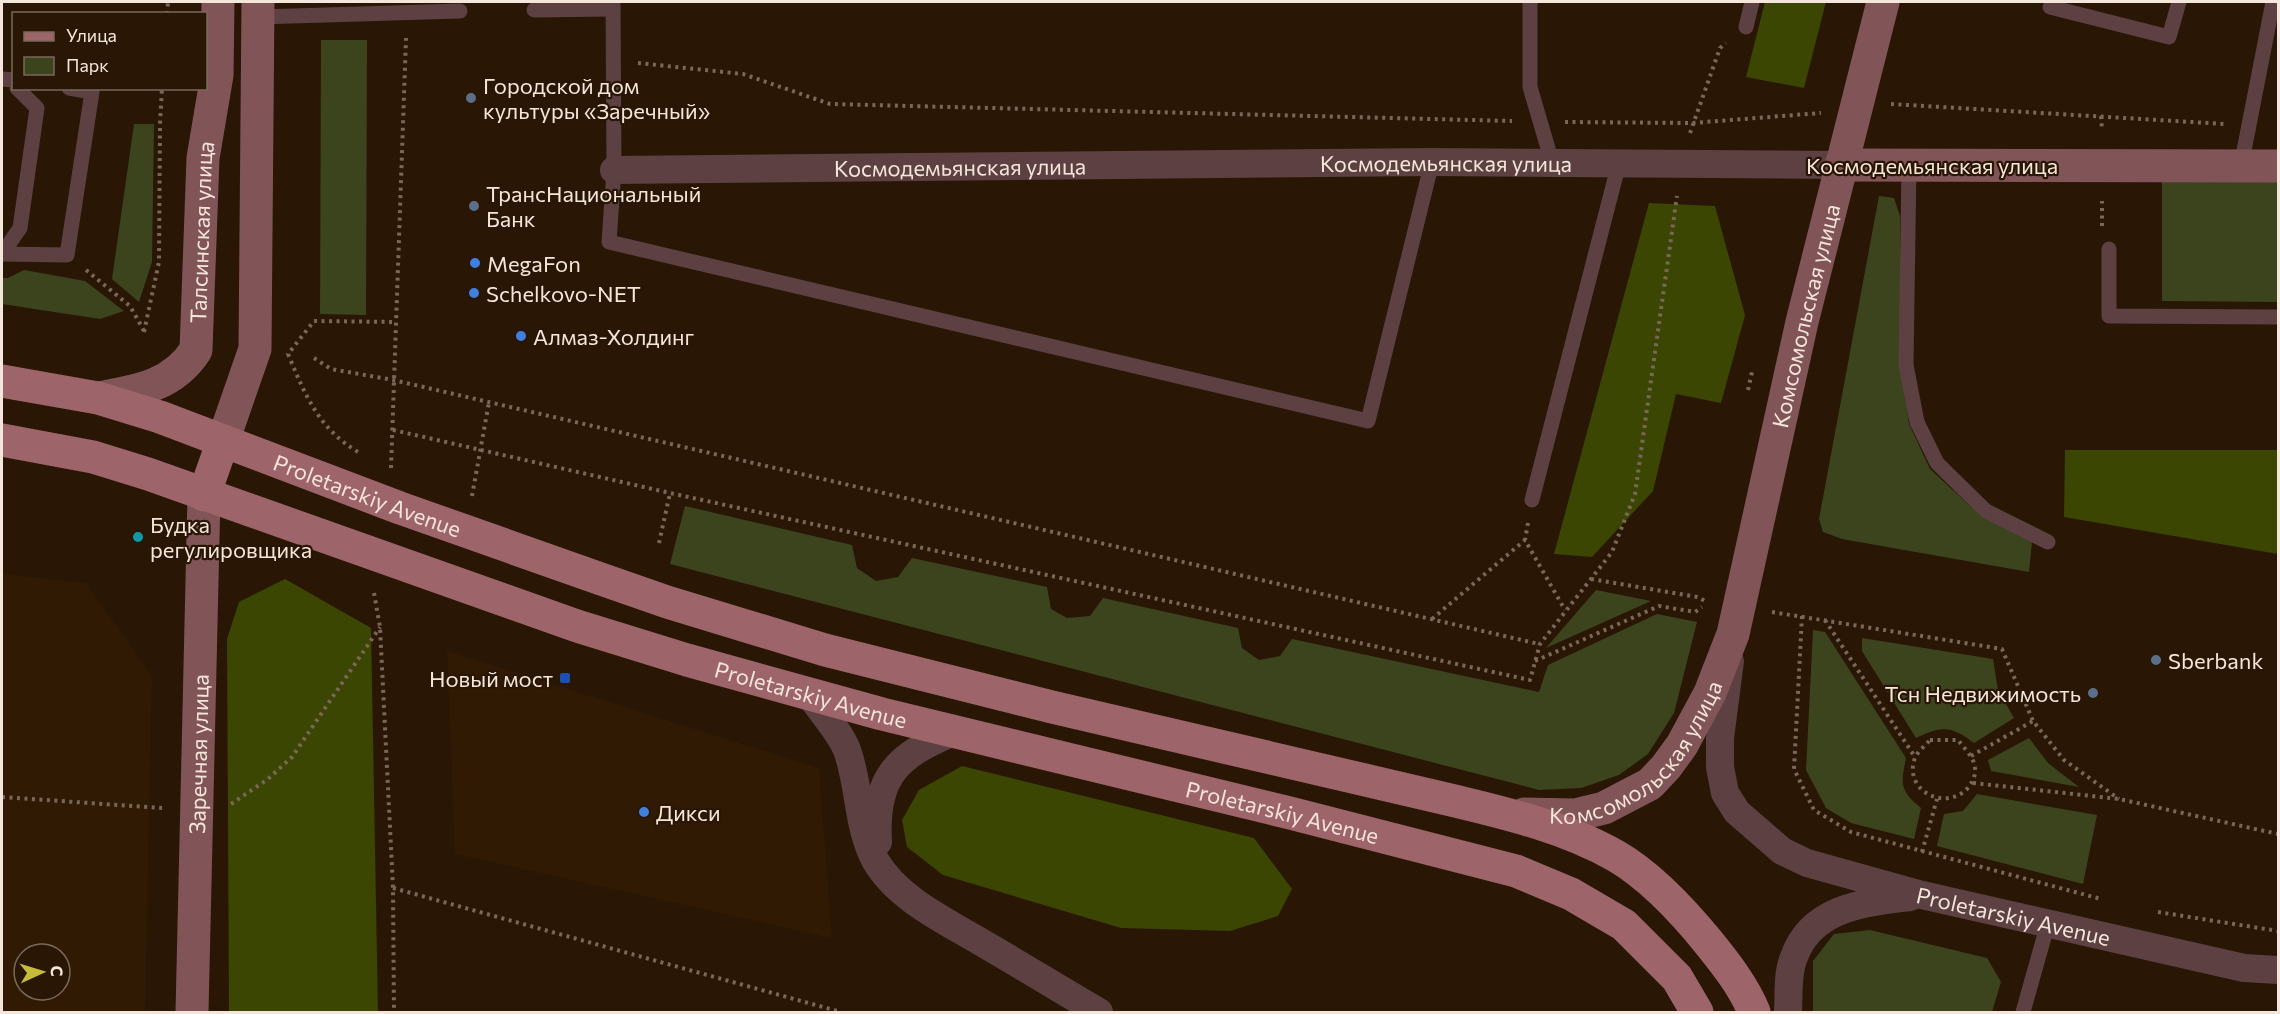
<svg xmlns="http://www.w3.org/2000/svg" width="2280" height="1014" font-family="Commissioner,sans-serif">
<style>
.built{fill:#311a03;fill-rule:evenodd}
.green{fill:#3b441d}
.forest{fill:#3b4602}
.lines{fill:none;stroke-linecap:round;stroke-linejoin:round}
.path{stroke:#79685a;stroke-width:4;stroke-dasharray:3 4.5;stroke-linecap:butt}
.lane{stroke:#5c4042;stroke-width:15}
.street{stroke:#5c4042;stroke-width:28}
.secondary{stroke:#815558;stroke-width:33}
.primary{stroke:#9d6469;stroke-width:33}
.service-dot{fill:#5c6f8a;stroke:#291605;stroke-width:2}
.shop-dot{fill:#3f7fe0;stroke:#291605;stroke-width:2}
.culture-dot{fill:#0f9aa8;stroke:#291605;stroke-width:2}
.transit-dot{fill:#1a4fb4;stroke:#291605;stroke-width:2}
.labels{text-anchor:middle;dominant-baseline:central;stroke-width:4.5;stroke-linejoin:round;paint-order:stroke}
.poi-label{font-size:22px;fill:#f4e6db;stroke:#291605;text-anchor:start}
.street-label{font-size:22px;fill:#f4e6db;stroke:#291605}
</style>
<rect width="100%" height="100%" fill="#291605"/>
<g class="built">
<path d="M 2,574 L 86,583 L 152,676 L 145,1012 L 2,1012 ZM 24,954 L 60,954 L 60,990 L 24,990 Z"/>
<path d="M 447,651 L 819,768 L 832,938 L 455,854 Z"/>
</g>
<g class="green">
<path d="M 321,40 L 367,40 L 366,315 L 320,314 Z"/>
<path d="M 134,124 L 154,124 L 152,262 L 139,302 L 112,279 Z"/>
<path d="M 2162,181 L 2278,182 L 2278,302 L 2162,301 Z"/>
<path d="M 1879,196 L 1894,198 L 1900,216 L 1901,364 L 1909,424 L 1930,469 L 1981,516 L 2032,542 L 2029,572 L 1842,539 L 1823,532 L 1819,519 Z"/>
<path d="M 24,270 L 85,281 L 124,311 L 100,319 L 2,304 L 2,278 L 8,278 Z"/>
<path d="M 685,506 L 852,545 L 857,568 L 876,581 L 898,577 L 912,558 L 1047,587 L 1051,609 L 1067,618 L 1090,616 L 1103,598 L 1238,628 L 1242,648 L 1259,660 L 1280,656 L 1292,639 L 1539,692 L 1548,665 L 1657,614 L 1697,622 L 1674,713 L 1648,754 L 1619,775 L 1581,788 L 1539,790 L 670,564 Z"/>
<path d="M 1596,590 L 1651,601 L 1546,648 Z"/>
<path d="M 1813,630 L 1825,632 L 1906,758 C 1901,783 1899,791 1921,808 L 1914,839 L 1851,823 L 1826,808 L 1806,770 Z"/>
<path d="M 1862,638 L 1993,659 L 1998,690 L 2014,718 L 1974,743 C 1952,726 1942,725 1916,738 L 1862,651 Z"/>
<path d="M 2029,738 L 2048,763 L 2079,787 L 1991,771 L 1988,760 Z"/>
<path d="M 1977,794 L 2097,815 L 2083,884 L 1937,846 L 1944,814 L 1963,811 Z"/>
<path d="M 1870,930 L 1987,958 L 2001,982 L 1992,1012 L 1813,1012 L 1813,961 L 1834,934 Z"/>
</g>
<g class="forest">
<path d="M 1765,2 L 1826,2 L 1804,88 L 1746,77 Z"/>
<path d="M 1649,203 L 1715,206 L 1745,315 L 1721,403 L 1676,394 L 1653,491 L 1592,557 L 1554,554 Z"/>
<path d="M 2065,450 L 2278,450 L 2278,554 L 2064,517 Z"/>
<path d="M 285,579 L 371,628 L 378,1012 L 229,1012 L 227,639 L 239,602 Z"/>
<path d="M 962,766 L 1254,838 L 1292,889 L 1278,916 L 1230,931 L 1121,928 L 943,875 L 907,847 L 902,820 L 919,790 Z"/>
</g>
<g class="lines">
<g class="path">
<path d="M 167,14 L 168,2"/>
<path d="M 638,63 L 743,74 L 830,104 L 1512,121"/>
<path d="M 1891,104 L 2225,124"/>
<path d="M 2101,116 L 2102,130"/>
<path d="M 1565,122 L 1692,123 L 1821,113"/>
<path d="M 1690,133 L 1720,48 L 1726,43"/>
<path d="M 2102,226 L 2102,201"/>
<path d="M 86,270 L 130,306 L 144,331"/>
<path d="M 144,332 L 159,262 L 160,124 L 162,88"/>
<path d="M 314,358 L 331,369 L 393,380 L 1539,644"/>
<path d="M 1748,390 L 1752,372"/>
<path d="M 393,430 L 670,493 L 1530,680 L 1540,644 L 1612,552 L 1635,494 L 1677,196"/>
<path d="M 358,452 C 319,429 305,395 288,354 L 314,321 L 396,322"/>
<path d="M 391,468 L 406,38"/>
<path d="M 472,496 L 489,402"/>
<path d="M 1528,523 L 1525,540 L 1565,610"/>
<path d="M 659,543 L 670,493"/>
<path d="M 1591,579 L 1698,597 L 1705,601"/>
<path d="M 374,593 L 380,627 L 393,888 L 394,1012"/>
<path d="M 1772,612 L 2002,649 L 2033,721 L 2064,760 L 2119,799"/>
<path d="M 1802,616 L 1794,769 L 1814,810 L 1851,832 L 2101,899"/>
<path d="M 1432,619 L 1525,540"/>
<path d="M 1825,620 L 1915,757"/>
<path d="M 1535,661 L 1659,606 L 1695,612 L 1702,607"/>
<path d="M 1930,740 L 1958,740 C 1964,748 1974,757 1975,768 C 1976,776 1972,783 1967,789 C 1943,812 1903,789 1915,758 C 1917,752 1926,745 1930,740 Z"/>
<path d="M 1971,756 L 2033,721"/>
<path d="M 1973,783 L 2119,799 L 2278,834"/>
<path d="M 2,797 L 162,808"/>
<path d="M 231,804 L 268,779 L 292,757 L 380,627"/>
<path d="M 1922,852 L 1937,799"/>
<path d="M 393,888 L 841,1012"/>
<path d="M 2158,912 L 2278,931"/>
</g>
<g class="lane">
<path d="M 613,2 L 614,170 L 609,242 L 1368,421 L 1432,162"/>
<path d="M 1530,2 L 1530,87 L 1552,162"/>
<path d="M 2050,7 L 2169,37 L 2179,2"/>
<path d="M 534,10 L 613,9"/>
<path d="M 258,17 L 460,11"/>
<path d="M 1746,27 L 1752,2"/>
<path d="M 2,79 L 14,80"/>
<path d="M 1909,164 L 1906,365 L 1917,422 L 1937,463 L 1986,511 L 2048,542"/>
<path d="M 2241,166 L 2273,2"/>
<path d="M 2109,249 L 2109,316 L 2278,317"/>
<path d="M 2,254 L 67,255 L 92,92 L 69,88"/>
<path d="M 2,254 L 20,228 L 37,108 L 17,88"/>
<path d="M 1532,500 L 1619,163"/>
<path d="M 2023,1012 L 2048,923"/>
</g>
<g class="street">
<path id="s1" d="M 614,170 L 1432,162 L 1841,165"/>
<path id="s2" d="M 1730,661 L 1720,738 L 1720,767 L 1725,793 L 1737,812 L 1782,851 L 1807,863 L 1922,895 L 2244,968 L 2278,970"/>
<path d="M 809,694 C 820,710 840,732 847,750 C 860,786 857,826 875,860 C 898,900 948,922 986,945 C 1024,967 1061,990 1099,1012"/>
<path d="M 878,842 C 874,775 898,755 956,731"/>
<path d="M 1788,1012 C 1789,995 1787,973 1794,957 C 1812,907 1864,903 1910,897"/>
</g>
<g class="secondary">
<path d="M 1841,165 L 2278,166"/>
<path id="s3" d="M 98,398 C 137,391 173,386 196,350 L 203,158 L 217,75 L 218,2"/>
<path d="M 223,441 L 255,349 L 258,2"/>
<path id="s4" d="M 1524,814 L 1575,815 L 1604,808 L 1650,784 L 1666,767 L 1682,745 L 1710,693 L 1733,634 L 1802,322 L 1883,2"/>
<path id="s5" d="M 192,1012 L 204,495"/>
</g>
<g class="primary">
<path id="s6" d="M 2,381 L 98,398 L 160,417 L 400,508 L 601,579 L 667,602 L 825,650 L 1052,707 L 1455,801 C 1509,814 1567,828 1616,856 C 1652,877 1683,911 1709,943 C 1726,964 1744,987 1754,1012"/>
<path id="s7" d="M 2,440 L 93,457 L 148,474 L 577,626 L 687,660 L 882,714 L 1290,813 L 1516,871 L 1571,894 L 1624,925 L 1677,978 L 1697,1012"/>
<path d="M 204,495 L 223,441"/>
</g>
</g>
<g class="service-dot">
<circle cx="471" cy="98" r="6"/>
<circle cx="474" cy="206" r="6"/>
<circle cx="2156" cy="660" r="6"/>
<circle cx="2093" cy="693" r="6"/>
</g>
<g class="shop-dot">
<circle cx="475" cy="263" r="6"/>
<circle cx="474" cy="293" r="6"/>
<circle cx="521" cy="336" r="6"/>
<circle cx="644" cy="812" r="6"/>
</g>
<circle class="culture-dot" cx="138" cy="537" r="6"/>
<rect class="transit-dot" x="559" y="672" width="12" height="12" rx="3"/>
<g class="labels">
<g class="poi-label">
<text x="483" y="85">Городской дом<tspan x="483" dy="25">культуры «Заречный»</tspan></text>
<text x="486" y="193">ТрансНациональный<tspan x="486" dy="25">Банк</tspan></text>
<text x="487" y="263">MegaFon</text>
<text x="486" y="293">Schelkovo-NET</text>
<text x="533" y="336">Алмаз-Холдинг</text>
<text x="150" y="524">Будка<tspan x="150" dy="25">регулировщика</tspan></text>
<text x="2168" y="660">Sberbank</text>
<text x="553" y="678" text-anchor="end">Новый мост</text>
<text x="2081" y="693" text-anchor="end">Тсн Недвижимость</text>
<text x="656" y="812">Дикси</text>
</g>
<g class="street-label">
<text stroke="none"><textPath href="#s1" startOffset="832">Космодемьянская улица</textPath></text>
<text x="1932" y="165">Космодемьянская улица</text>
<text stroke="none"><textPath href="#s1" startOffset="346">Космодемьянская улица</textPath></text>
<text stroke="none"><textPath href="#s3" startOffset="231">Талсинская улица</textPath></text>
<text stroke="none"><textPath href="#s4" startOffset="632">Комсомольская улица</textPath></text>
<text stroke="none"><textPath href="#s6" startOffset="384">Proletarskiy Avenue</textPath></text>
<text stroke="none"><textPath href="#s7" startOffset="849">Proletarskiy Avenue</textPath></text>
<text stroke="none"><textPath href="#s4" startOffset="140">Комсомольская улица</textPath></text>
<text stroke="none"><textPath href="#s5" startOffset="258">Заречная улица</textPath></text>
<text stroke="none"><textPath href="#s7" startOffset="1335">Proletarskiy Avenue</textPath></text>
<text stroke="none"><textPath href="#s2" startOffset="456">Proletarskiy Avenue</textPath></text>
</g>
</g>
<rect width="2280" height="1014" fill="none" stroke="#f4e6db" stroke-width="6"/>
<rect x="12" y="12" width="195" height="78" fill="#291605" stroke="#7a695b" stroke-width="1.5"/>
<rect x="24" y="32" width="30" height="9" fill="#9d6469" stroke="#7a695b" stroke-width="1.5"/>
<text x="66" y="42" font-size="18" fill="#f4e6db">Улица</text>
<rect x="24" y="57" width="30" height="18" fill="#3b441d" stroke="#7a695b" stroke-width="1.5"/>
<text x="66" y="72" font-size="18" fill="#f4e6db">Парк</text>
<g transform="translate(42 972) rotate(86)"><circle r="28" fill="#291605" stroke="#7a695b" stroke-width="1.5"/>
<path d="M0-4.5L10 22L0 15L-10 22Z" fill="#c7bb3c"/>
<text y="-9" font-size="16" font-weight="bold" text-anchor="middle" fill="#f4e6db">С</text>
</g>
</svg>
